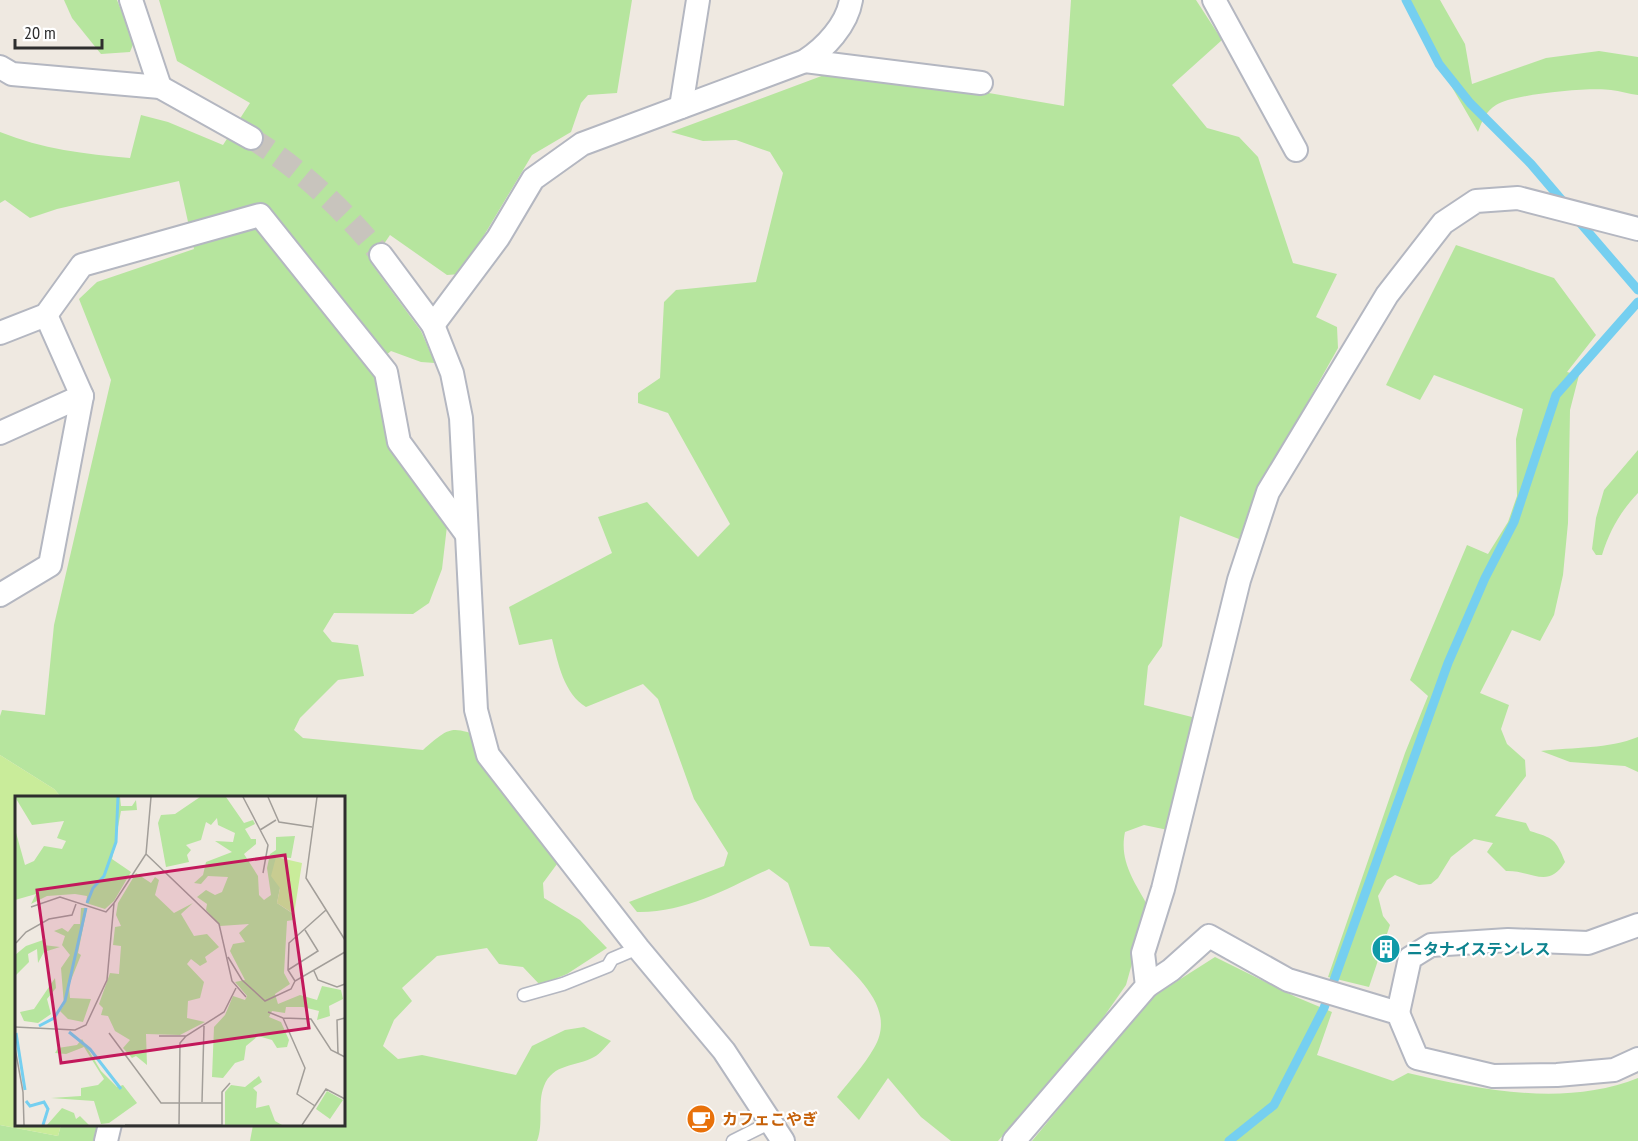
<svg xmlns="http://www.w3.org/2000/svg" width="1638" height="1141" font-family="'PT Sans Narrow','Noto Sans JP',sans-serif">
<style>
.green{fill:#b6e59e}
.pitch{fill:#c9ec9a}
.lines{fill:none;stroke-linecap:round;stroke-linejoin:round}
.stream{stroke:#75cff0;stroke-width:9}
.street-tunnel{stroke:#c8c4bd;stroke-width:22;stroke-dasharray:22 11;stroke-linecap:butt}
.lane-casing{stroke:#b4b7c1;stroke-width:15}
.street-casing{stroke:#b4b7c1;stroke-width:26}
.lane{stroke:#fff;stroke-width:12}
.street{stroke:#fff;stroke-width:22}
.labels{text-anchor:middle;dominant-baseline:central;stroke-width:4.5;stroke-linejoin:round;paint-order:stroke}
.culture-label{font-size:16px;font-weight:bold;fill:#0d838f;stroke:#fff;text-anchor:start}
.food-label{font-size:16px;font-weight:bold;fill:#c56008;stroke:#fff;text-anchor:start}
.inset-river{fill:none;stroke:#75cff0;stroke-width:3}
.inset-road{fill:none;stroke:#a29e99;stroke-width:1.5}
.view{fill:#c2185b;fill-opacity:0.15;stroke:#c2185b;stroke-width:3}
.inset-edge{fill:none;stroke:#2e2e2e;stroke-width:3}
</style>
<rect width="100%" height="100%" fill="#efe9e1"/>
<g class="green">
<path d="M 64,0 L 117,0 L 134,42 L 130,52 L 101,54 L 72,18 Z"/>
<path d="M 159,0 L 632,0 L 617,93 L 588,95 L 581,103 L 571,132 L 532,155 L 461,274 L 447,275 L 390,235 L 371,263 L 421,331 L 435,363 L 421,362 L 391,351 L 372,367 L 386,408 L 447,526 L 442,569 L 429,603 L 413,614 L 334,613 L 323,631 L 332,642 L 358,645 L 364,676 L 338,680 L 300,718 L 294,730 L 303,738 L 423,750 C 451,726 450,726 485,738 L 560,860 L 543,883 L 544,898 L 580,920 L 607,948 L 567,974 L 540,985 L 523,967 L 499,964 L 487,948 L 437,956 L 402,988 L 412,1001 L 394,1020 L 383,1046 L 398,1059 L 422,1055 L 516,1075 L 532,1046 L 565,1030 L 584,1027 L 611,1041 C 606,1046 600,1054 594,1057 C 576,1067 553,1063 544,1086 C 537,1103 544,1123 537,1141 L 250,1141 L 253,1125 L 344,1124 L 344,798 L 61,797 L 54,789 L 0,755 L 0,716 L 2,710 L 45,715 L 54,625 L 111,380 L 79,299 L 97,282 L 194,249 L 179,181 L 57,209 L 30,218 L 5,200 L 0,203 L 0,132 C 42,149 85,154 130,158 L 141,115 L 168,122 L 223,145 L 250,103 L 177,61 Z"/>
<path d="M 1071,0 L 1196,0 L 1222,40 L 1172,85 L 1207,128 L 1239,137 L 1258,157 L 1293,263 L 1337,274 L 1316,317 L 1337,327 L 1338,348 L 1259,489 L 1239,539 L 1180,516 L 1162,646 L 1148,666 L 1144,705 L 1196,718 L 1168,830 L 1144,825 L 1125,832 C 1119,861 1134,881 1148,906 L 1126,985 L 1098,1025 L 998,1141 L 951,1141 L 921,1117 L 888,1078 L 859,1120 L 837,1097 C 849,1081 864,1066 874,1048 C 898,1007 854,975 829,947 L 810,946 L 788,883 L 769,869 C 726,889 686,913 637,912 L 629,902 L 724,866 L 728,853 L 694,799 L 658,699 L 643,684 L 586,707 C 564,694 558,663 552,639 L 519,645 L 509,607 L 612,553 L 598,517 L 647,502 L 698,557 L 730,524 L 668,413 L 638,403 L 638,393 L 660,378 L 664,302 L 676,290 L 756,282 L 783,173 L 770,152 L 736,140 L 703,141 L 671,132 L 843,68 L 1064,106 Z"/>
<path d="M 1407,0 L 1440,0 L 1465,44 L 1472,84 L 1546,58 L 1599,51 L 1638,57 L 1638,95 C 1629,94 1620,91 1611,90 C 1590,87 1513,94 1496,105 C 1486,111 1482,121 1478,132 L 1410,15 Z"/>
<path d="M 1456,245 L 1554,278 L 1596,335 L 1567,372 L 1579,375 L 1570,410 L 1568,523 L 1563,575 L 1554,615 L 1540,641 L 1512,630 L 1480,693 L 1509,705 L 1501,729 L 1507,744 L 1525,760 L 1526,776 L 1495,816 L 1526,823 L 1530,831 C 1553,838 1556,839 1565,862 C 1548,890 1532,870 1506,871 L 1487,852 L 1493,843 L 1474,839 L 1451,857 L 1438,878 L 1431,884 L 1419,885 L 1395,875 L 1387,880 L 1378,896 L 1383,916 L 1390,925 L 1369,987 L 1328,977 L 1405,753 L 1428,696 L 1410,680 L 1467,545 L 1488,554 L 1508,522 L 1517,496 L 1516,439 L 1523,409 L 1434,375 L 1420,400 L 1386,385 Z"/>
<path d="M 1638,450 L 1638,493 C 1620,512 1610,530 1602,555 L 1596,555 L 1592,549 L 1596,518 L 1604,490 Z"/>
<path d="M 1638,737 L 1638,772 L 1625,766 L 1570,762 L 1541,751 C 1574,747 1608,749 1638,737 Z"/>
<path d="M 1215,957 L 1296,997 L 1332,1012 L 1317,1055 L 1393,1081 L 1408,1073 C 1480,1090 1566,1107 1638,1078 L 1638,1141 L 1032,1141 L 1149,999 Z"/>
<path d="M 0,1125 L 58,1136 L 61,1125 L 103,1125 L 99,1141 L 0,1141 Z"/>
</g>
<path class="pitch" d="M 0,755 L 54,789 L 61,797 L 16,798 L 16,1124 L 61,1125 L 58,1136 L 0,1125 Z"/>
<g class="lines">
<g class="stream">
<path d="M 1406,0 L 1439,64 L 1470,103 L 1531,164 L 1566,205"/>
<path d="M 1576,218 L 1638,290"/>
<path d="M 1229,1141 L 1274,1105 L 1324,1008 L 1448,663 L 1485,578 L 1514,522 L 1556,395 L 1638,302"/>
</g>
<path class="street-tunnel" d="M 251,138 C 302,170 343,209 381,255"/>
<g class="lane-casing">
<g id="lane">
<path d="M 524,995 L 563,984 L 608,966 L 612,959 L 638,948"/>
<path d="M 733,1141 L 771,1122"/>
</g>
</g>
<g class="street-casing">
<g id="street">
<path d="M 131,0 L 160,87"/>
<path d="M 1214,0 L 1296,150"/>
<path d="M 805,61 L 981,83"/>
<path d="M 0,67 L 12,74 L 160,87 L 251,138"/>
<path d="M 681,107 L 698,0"/>
<path d="M 381,255 L 433,325 L 452,373 L 461,418 L 476,710 L 488,755 L 638,948 L 724,1051 L 783,1141"/>
<path d="M 433,325 L 498,238 L 533,179 L 582,144 L 805,61 C 825,48 847,25 851,0"/>
<path d="M 0,333 L 46,315 L 82,265 L 260,215 L 386,372 L 399,442 L 465,532"/>
<path d="M 0,433 L 82,396"/>
<path d="M 0,595 L 50,565 L 82,396 L 46,315"/>
<path d="M 1147,986 L 1171,970 L 1209,936 L 1288,980 L 1398,1013 L 1417,1058 L 1493,1076 L 1557,1075 L 1614,1070 L 1638,1059"/>
<path d="M 1398,1013 L 1410,958 L 1431,945 L 1508,940 L 1588,943 L 1638,925"/>
<path d="M 106,1141 L 110,1124"/>
<path d="M 1014,1141 L 1147,986 L 1143,953 L 1163,889 L 1239,580 L 1268,492 L 1387,295 L 1443,223 L 1476,201 L 1518,198 L 1638,229"/>
</g>
</g>
<use href="#lane" class="lane"/>
<use href="#street" class="street"/>
</g>
<defs>
<g id="building-disc" transform="scale(1.5)"><circle r="9.5" fill="#0f9aa8" stroke="#fff"/><path d="M-4-6H4V6H1V3H-1V6H-4ZM-2.5-4.3h1.7v1.8h-1.7ZM.8-4.3h1.7v1.8H.8ZM-2.5-1h1.7V.8h-1.7ZM.8-1h1.7V.8H.8Z" fill="#fff"/></g>
<g id="cafe-disc" transform="scale(1.5)"><circle r="9.5" fill="#e8710a" stroke="#fff"/><path d="M-5.5-4.5H6V0H3Q3 3.5 0 3.5H-2.5Q-5.5 3.5-5.5 0ZM3-3.2v2h1.7v-2ZM-6 4.5H4V6H-6Z" fill="#fff"/></g>
</defs>
<g fill-rule="evenodd">
<use href="#building-disc" x="1386" y="949"/>
<use href="#cafe-disc" x="701" y="1119"/>
</g>
<g class="labels">
<g class="culture-label">
<text x="1407" y="949">ニタナイステンレス</text>
</g>
<g class="food-label">
<text x="722" y="1119">カフェこやぎ</text>
</g>
</g>
<g transform="translate(15 796)">
<rect width="330" height="330" fill="#efe9e1"/>
<path d="M 0,1 L 105,1 L 106,10 L 117,10 L 121,4 L 122,14 L 106,15 L 97,63 L 116,76 L 99,105 L 90,113 L 71,107 L 72,100 L 60,98 L 32,100 L 16,108 L 21,98 L 0,104 L 0,33 L 10,69 L 19,65 L 29,50 L 47,53 L 51,45 L 42,42 L 49,25 L 17,29 ZM 185,1 L 211,1 L 229,27 L 238,24 L 240,28 L 230,33 L 236,43 L 241,43 L 241,48 L 229,58 L 243,80 L 244,99 L 249,104 L 256,99 L 252,72 L 255,58 L 261,54 L 261,41 L 280,40 L 276,62 L 261,61 L 265,92 L 262,107 L 280,119 L 278,124 L 272,125 L 269,177 L 275,188 L 260,198 L 263,208 L 285,199 L 302,204 L 307,190 L 326,194 L 328,203 L 314,210 L 315,220 L 302,224 L 304,215 L 288,211 L 271,211 L 270,217 L 257,215 L 254,221 L 266,226 L 274,244 L 272,251 L 262,252 L 257,244 L 243,240 L 231,250 L 229,264 L 220,267 L 208,282 L 197,281 L 199,231 L 210,219 L 218,200 L 230,204 L 232,200 L 220,186 L 230,184 L 215,155 L 218,148 L 230,146 L 224,137 L 234,128 L 205,130 L 191,114 L 192,108 L 182,101 L 191,94 L 200,99 L 207,96 L 213,81 L 193,80 L 186,88 L 179,87 L 188,79 L 191,66 L 217,56 L 200,45 L 218,46 L 220,37 L 203,29 L 202,22 L 196,29 L 191,26 L 186,44 L 171,49 L 176,54 L 172,59 L 174,66 L 151,71 L 143,27 L 146,19 L 160,18 ZM 121,77 L 136,87 L 140,81 L 144,84 L 140,99 L 159,117 L 178,107 L 166,118 L 179,140 L 192,138 L 204,151 L 190,161 L 192,166 L 185,170 L 176,163 L 172,168 L 189,186 L 185,202 L 173,205 L 172,222 L 190,226 L 165,239 L 131,238 L 132,269 L 121,260 L 117,262 L 108,252 L 115,244 L 100,235 L 93,220 L 86,219 L 88,212 L 84,208 L 95,177 L 104,178 L 106,150 L 98,149 L 100,131 L 106,130 L 101,119 L 103,107 ZM 66,112 L 72,112 L 63,157 L 66,159 L 54,189 L 55,202 L 76,203 L 68,226 L 53,223 L 45,215 L 49,209 L 46,172 L 55,159 L 47,149 L 50,140 L 39,135 L 47,132 L 53,136 L 59,128 L 65,128 ZM 31,143 L 28,149 L 45,151 L 29,156 L 23,167 L 22,153 L 13,158 L 14,166 L 0,180 L 0,159 L 11,150 ZM 40,182 L 41,192 L 32,203 L 36,218 L 23,227 L 9,225 L 5,216 L 19,213 ZM 67,243 L 86,275 L 102,291 L 108,289 L 122,307 L 94,327 L 86,328 L 79,305 L 36,302 L 66,300 L 66,292 L 83,289 L 89,283 L 69,251 L 51,258 L 40,257 L 43,252 L 62,249 ZM 244,280 L 247,286 L 238,292 L 242,296 L 241,312 L 254,309 L 260,325 L 267,329 L 210,329 L 210,296 L 216,289 L 230,291 ZM 312,295 L 328,304 L 315,323 L 301,313 ZM 47,312 L 59,317 L 61,323 L 65,320 L 74,329 L 32,329 Z" fill="#b6e59e"/>
<path d="M 261,61 L 287,67 L 279,118 L 262,107 L 265,92 L 256,80 Z" fill="#c9ec9a"/>
<path class="inset-river" d="M 72,107 L 78,92 L 89,80 L 101,46 L 103,1M 24,230 L 39,222 L 50,205 L 71,112M 54,236 L 75,253 L 106,293M 1,237 L 10,294M 11,305 L 15,310 L 29,306 L 33,313 L 28,329"/>
<path class="inset-road" d="M 228,1 L 253,49 L 248,77M 253,1 L 264,26 L 297,31M 302,1 L 291,82 L 330,144M 245,34 L 261,24M 131,58 L 204,128 L 217,185 L 231,201M 16,111 L 45,101 L 91,116 L 99,107M 1,147 L 11,136 L 34,123 L 57,119 L 61,108M 213,161 L 227,184 L 250,205 L 276,193 L 280,185 L 330,156M 273,174 L 303,155 L 290,134M 299,175 L 303,184 L 322,191 L 330,188M 280,185 L 273,174 L 274,147 L 311,114M 253,216 L 268,222 L 296,223 L 316,254 L 330,261M 268,222 L 290,272 L 282,298 L 300,310M 0,231 L 60,234 L 71,229 L 92,184 L 99,107 L 131,58 L 136,1M 94,237 L 146,307 L 207,307M 144,240 L 171,240M 0,252 L 8,296 L 9,329M 323,258 L 322,224 L 330,222M 187,306 L 189,230M 110,329 L 207,329M 164,329 L 165,247 L 171,240 L 209,216 L 221,192M 207,329 L 207,296 L 215,287M 287,329 L 311,293 L 330,303"/>
<path class="view" d="M 270,59 L 294,232 L 46,267 L 22,94 Z"/>
<rect width="330" height="330" class="inset-edge"/>
</g>
<path d="M15 39v9h87v-9" fill="none" stroke="#2e2e2e" stroke-width="3"/>
<text x="24" y="39" font-size="18" fill="#2e2e2e" stroke="#ffffff" stroke-width="4.5" paint-order="stroke">20 m</text>
</svg>
